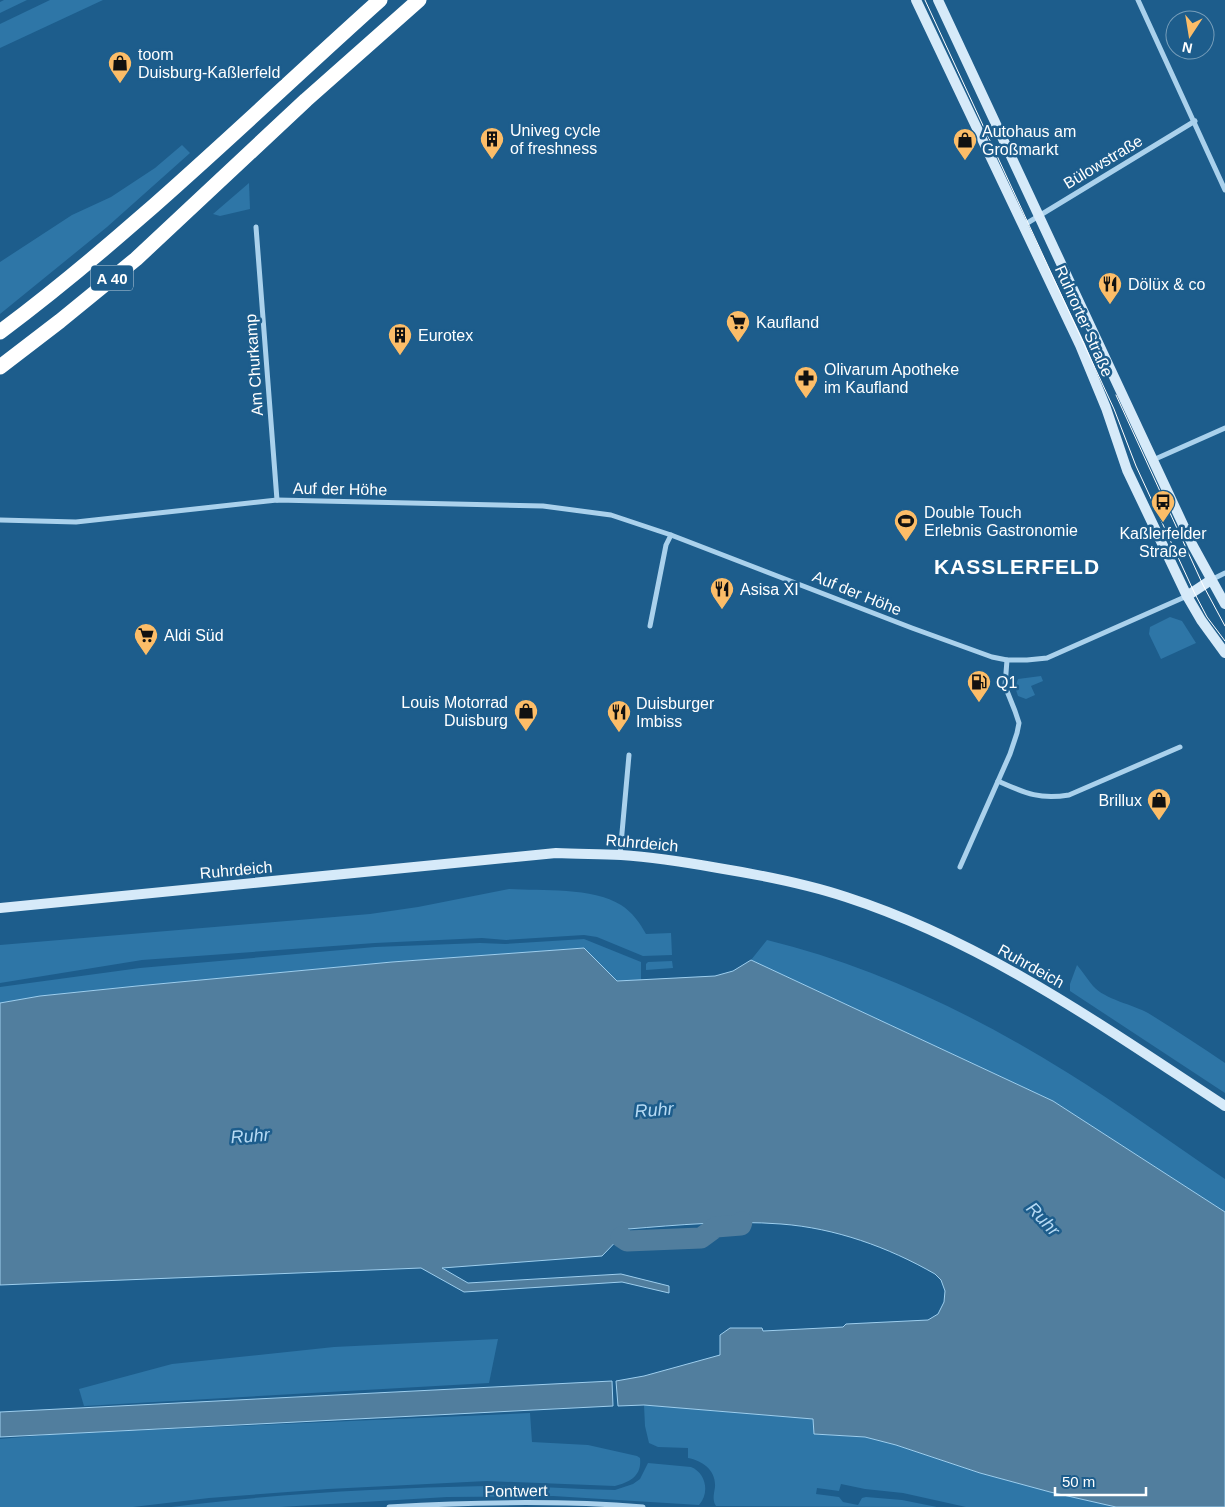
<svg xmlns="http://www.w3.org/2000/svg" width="1225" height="1507" font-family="Helvetica,sans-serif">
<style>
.green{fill:#2e76a7}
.water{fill:#517e9e;stroke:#9dceee}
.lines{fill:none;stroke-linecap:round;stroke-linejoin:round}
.river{stroke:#517e9e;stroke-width:21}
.minor{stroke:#aad1ec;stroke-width:5}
.secondary{stroke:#d6eaf9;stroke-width:10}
.motorway{stroke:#fff;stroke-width:15}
.tram{stroke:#fff;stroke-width:1}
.labels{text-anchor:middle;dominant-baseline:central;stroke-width:5;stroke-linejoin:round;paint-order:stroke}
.shield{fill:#1d5d8c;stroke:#bbcedc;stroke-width:1}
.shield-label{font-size:15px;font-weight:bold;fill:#fff}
.poi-label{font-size:16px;fill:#fff;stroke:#1d5d8c;text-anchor:start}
.street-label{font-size:16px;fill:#fff;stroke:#1d5d8c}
.water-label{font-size:18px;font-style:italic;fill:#b6daf4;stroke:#1d5d8c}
.district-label{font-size:21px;font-weight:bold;letter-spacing:1px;fill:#fff;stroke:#1d5d8c}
</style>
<rect width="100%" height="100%" fill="#1d5d8c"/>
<g class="green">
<path d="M 4,0 L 27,0 L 0,13 L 0,2 Z"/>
<path d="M 50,0 L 103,0 L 0,48 L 0,24 Z"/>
<path d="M 182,145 L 190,153 L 107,227 L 0,314 L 0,262 L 72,215 L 111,197 L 155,168 Z"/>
<path d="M 249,183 L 250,209 L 220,216 L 213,214 Z"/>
<path d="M 1170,617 L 1182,621 L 1196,643 L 1161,659 L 1149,634 L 1150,627 Z"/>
<path d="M 1041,676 L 1043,681 L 1031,686 L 1035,695 L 1026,699 L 1018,696 L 1015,687 L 1018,679 Z"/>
<path d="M 509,889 C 541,891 593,887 621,905 C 632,912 640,923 646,934 L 671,933 L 672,955 L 643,956 L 597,937 L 584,935 L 506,940 L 482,938 L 375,943 L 142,960 L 0,983 L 0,945 L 370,914 L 418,907 Z"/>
<path d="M 584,939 L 641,962 L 641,980 L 617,981 L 584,948 L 392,962 L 137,986 L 40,996 L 0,1003 L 0,987 L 140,968 L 375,947 L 480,943 L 505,944 Z"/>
<path d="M 767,940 C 874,966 975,1015 1068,1073 C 1121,1106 1173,1144 1225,1179 L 1225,1212 L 1053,1101 L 751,960 Z"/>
<path d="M 672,961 L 673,968 L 646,970 L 646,964 L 648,962 Z"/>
<path d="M 1077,965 C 1083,972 1088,980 1093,986 C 1104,999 1134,1005 1148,1013 C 1174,1029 1200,1046 1225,1063 L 1225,1093 L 1070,991 L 1070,984 Z"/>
<path d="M 498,1339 L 489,1383 L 84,1406 L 79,1389 L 172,1364 L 334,1347 Z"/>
<path d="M 644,1405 L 814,1419 L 814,1434 L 865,1437 L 896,1445 L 980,1473 L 1050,1492 L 1116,1507 L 966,1507 L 903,1493 L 865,1489 L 841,1484 L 839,1491 L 817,1488 L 816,1494 L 839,1497 L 843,1502 L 858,1505 L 862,1498 L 866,1497 L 902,1500 L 937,1507 L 716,1506 C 712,1500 714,1494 715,1487 C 716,1470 703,1461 688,1458 L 688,1448 L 658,1447 L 649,1443 L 645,1426 Z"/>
<path d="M 530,1413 L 532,1442 L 588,1445 L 637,1456 L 640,1458 C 642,1476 630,1482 615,1486 L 487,1481 L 328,1489 L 209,1498 L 133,1507 L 0,1507 L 0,1439 L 58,1434 Z"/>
<path d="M 648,1463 L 691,1467 C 706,1473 710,1493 699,1505 L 553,1496 L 447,1497 L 280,1507 L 171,1507 C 275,1494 381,1488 486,1486 C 529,1485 572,1489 615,1490 L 633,1484 L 640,1479 Z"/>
</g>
<g class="water">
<path d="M 584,948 L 617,981 L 715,976 L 733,971 L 751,960 L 1053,1101 L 1225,1212 L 1225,1507 L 1116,1507 L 1050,1492 L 980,1473 L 896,1445 L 865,1437 L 814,1434 L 813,1419 L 644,1405 L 618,1406 L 616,1381 L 644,1376 L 720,1355 L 720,1335 L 730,1328 L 762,1328 L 763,1331 L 843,1327 L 846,1324 L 928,1320 L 938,1314 L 944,1302 L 945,1291 L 941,1280 L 935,1274 C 888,1247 835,1228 781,1224 C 730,1220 678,1225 628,1229 L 602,1256 L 442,1268 L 468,1283 L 621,1274 L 669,1286 L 669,1293 L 622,1282 L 464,1292 L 421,1268 L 0,1285 L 0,1003 L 40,996 L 137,986 L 392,962 Z"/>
<path d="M 612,1381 L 613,1406 L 0,1437 L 0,1412 Z"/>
</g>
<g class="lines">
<path class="river" d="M 621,1237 L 627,1241 L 701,1238 L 716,1227 L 741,1225 L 742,1222"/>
<g class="minor">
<path d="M 1138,0 L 1225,190"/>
<path d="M 1024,225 L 1195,121"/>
<path d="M 256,227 L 277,500"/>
<path d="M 1153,460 L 1225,428"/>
<path d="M 0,520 L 76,522 L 277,500 L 543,506 L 611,515 L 671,535 L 912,628 L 992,657 L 1007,660 L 1027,660 L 1047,658 L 1187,596"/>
<path d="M 1211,580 L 1225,573"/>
<path d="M 650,626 L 666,545 L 671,535"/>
<path d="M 998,781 C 1025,793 1039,800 1069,795 L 1180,747"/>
<path d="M 620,855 L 629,755"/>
<path d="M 960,867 L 1010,754 L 1017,733 L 1019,723 L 1015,711 L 1005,686 L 1007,660"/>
<path d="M 389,1507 C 473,1502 558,1500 643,1507"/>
</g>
<g class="secondary">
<path d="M 916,0 L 1080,345 L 1106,408 L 1127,470 L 1187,596 L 1201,620 L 1225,653"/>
<path d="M 938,0 L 1193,546 L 1225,604"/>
<path d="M 1187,596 L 1211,580"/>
<path d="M 0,908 L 556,853 C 578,854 599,854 621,855 C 653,857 685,862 718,868 C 761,875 804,883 846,897 C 985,942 1104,1027 1225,1106"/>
</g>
<g class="motorway">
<path d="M 0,332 C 135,231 255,112 380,0"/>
<path d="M 0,367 L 60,321 L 136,259 L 306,100 L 419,0"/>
</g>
<g class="tram">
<path d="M 925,0 L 1114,409 L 1136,466 L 1194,592 L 1207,617 L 1225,641"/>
<path d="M 1116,395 L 1203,585 L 1225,626"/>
</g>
</g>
<defs>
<g id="shop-pin" transform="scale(1.25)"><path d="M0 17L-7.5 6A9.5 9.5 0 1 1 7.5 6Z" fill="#fcbd68" stroke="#1d5d8c"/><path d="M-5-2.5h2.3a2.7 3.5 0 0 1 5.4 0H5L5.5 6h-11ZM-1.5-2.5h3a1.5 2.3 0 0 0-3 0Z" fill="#111"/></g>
<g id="building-pin" transform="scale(1.25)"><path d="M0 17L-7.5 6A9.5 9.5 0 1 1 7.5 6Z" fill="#fcbd68" stroke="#1d5d8c"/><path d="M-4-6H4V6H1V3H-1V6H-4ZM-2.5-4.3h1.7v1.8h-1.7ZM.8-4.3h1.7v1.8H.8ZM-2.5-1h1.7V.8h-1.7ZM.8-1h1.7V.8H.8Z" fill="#111"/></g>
<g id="restaurant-pin" transform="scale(1.25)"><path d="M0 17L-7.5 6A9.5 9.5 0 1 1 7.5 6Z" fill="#fcbd68" stroke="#1d5d8c"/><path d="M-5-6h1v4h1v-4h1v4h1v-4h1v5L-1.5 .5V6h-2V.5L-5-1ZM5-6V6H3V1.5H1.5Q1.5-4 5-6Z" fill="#111"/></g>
<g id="supermarket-pin" transform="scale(1.25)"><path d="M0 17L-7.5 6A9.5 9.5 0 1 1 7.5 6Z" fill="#fcbd68" stroke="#1d5d8c"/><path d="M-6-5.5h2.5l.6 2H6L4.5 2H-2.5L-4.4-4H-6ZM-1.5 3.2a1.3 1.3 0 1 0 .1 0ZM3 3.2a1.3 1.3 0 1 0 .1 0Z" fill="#111"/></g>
<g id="pharmacy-pin" transform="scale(1.25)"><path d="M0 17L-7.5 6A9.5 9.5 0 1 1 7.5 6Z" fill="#fcbd68" stroke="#1d5d8c"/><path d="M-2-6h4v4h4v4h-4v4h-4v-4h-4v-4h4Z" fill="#111"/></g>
<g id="bus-pin" transform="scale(1.25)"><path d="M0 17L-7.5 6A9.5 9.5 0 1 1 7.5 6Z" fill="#fcbd68" stroke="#1d5d8c"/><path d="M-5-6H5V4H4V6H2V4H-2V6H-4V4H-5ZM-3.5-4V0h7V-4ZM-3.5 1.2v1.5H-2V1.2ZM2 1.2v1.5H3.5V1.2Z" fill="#111"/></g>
<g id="stadium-pin" transform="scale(1.25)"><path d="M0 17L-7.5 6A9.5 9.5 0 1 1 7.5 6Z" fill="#fcbd68" stroke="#1d5d8c"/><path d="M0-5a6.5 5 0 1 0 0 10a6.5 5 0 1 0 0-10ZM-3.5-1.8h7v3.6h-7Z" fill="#111"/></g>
<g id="fuel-pin" transform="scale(1.25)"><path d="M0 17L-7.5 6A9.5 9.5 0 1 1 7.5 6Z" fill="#fcbd68" stroke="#1d5d8c"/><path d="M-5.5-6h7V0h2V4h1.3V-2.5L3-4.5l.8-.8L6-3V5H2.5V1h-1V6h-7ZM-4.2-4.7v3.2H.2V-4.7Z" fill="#111"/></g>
</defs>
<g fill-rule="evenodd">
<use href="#shop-pin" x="120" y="63"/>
<use href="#building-pin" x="492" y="139"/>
<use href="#shop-pin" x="965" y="140"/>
<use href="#restaurant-pin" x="1110" y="284"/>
<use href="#supermarket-pin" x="738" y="322"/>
<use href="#building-pin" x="400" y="335"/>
<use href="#pharmacy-pin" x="806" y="378"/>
<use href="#bus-pin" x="1163" y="502"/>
<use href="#stadium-pin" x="906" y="521"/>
<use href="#restaurant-pin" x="722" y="589"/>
<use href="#supermarket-pin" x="146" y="635"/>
<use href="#fuel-pin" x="979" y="682"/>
<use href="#shop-pin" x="526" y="711"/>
<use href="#restaurant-pin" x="619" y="712"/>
<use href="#shop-pin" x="1159" y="800"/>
</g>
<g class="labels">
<rect class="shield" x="91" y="265.5" width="42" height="25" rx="4"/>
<g class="shield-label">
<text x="112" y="278">A 40</text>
</g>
<g class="poi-label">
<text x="138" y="54">toom<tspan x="138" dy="18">Duisburg-Kaßlerfeld</tspan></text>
<text x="510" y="130">Univeg cycle<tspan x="510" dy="18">of freshness</tspan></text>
<text x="982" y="131">Autohaus am<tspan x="982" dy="18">Großmarkt</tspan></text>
<text x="1128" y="284">Dölüx &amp; co</text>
<text x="756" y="322">Kaufland</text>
<text x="418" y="335">Eurotex</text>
<text x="824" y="369">Olivarum Apotheke<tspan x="824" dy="18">im Kaufland</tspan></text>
<text x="924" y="512">Double Touch<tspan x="924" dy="18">Erlebnis Gastronomie</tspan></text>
<text x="1163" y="533" text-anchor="middle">Kaßlerfelder<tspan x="1163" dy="18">Straße</tspan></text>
<text x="740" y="589">Asisa XI</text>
<text x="164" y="635">Aldi Süd</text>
<text x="996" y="682">Q1</text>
<text x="508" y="702" text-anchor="end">Louis Motorrad<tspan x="508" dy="18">Duisburg</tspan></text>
<text x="636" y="703">Duisburger<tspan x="636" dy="18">Imbiss</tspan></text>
<text x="1142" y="800" text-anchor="end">Brillux</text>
</g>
<g class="street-label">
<text transform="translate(1103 162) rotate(-31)">Bülowstraße</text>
<text transform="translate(1084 321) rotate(66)">Ruhrorter Straße</text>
<text transform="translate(254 365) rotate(-94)">Am Churkamp</text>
<text transform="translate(340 489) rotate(1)">Auf der Höhe</text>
<text transform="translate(857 593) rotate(22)">Auf der Höhe</text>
<text transform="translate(642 843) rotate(5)">Ruhrdeich</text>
<text transform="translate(236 870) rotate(-5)">Ruhrdeich</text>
<text transform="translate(1031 966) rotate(29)">Ruhrdeich</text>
<text transform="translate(516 1491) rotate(-1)">Pontwert</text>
</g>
<g class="water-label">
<text transform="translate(654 1110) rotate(-4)">Ruhr</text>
<text transform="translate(250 1136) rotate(-4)">Ruhr</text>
<text transform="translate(1043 1219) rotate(46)">Ruhr</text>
</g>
<g class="district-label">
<text x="1017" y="566">KASSLERFELD</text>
</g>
</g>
<g transform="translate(1190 35) rotate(192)"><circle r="24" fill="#1d5d8c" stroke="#779eba"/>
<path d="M0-4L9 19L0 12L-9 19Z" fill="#fcbd68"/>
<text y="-8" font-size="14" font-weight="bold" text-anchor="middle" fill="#ffffff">N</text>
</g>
<path d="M1055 1487v8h91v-8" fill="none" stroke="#ffffff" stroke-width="2.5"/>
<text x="1062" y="1487" font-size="15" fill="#ffffff" stroke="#1d5d8c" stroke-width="4" paint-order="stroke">50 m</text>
</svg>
